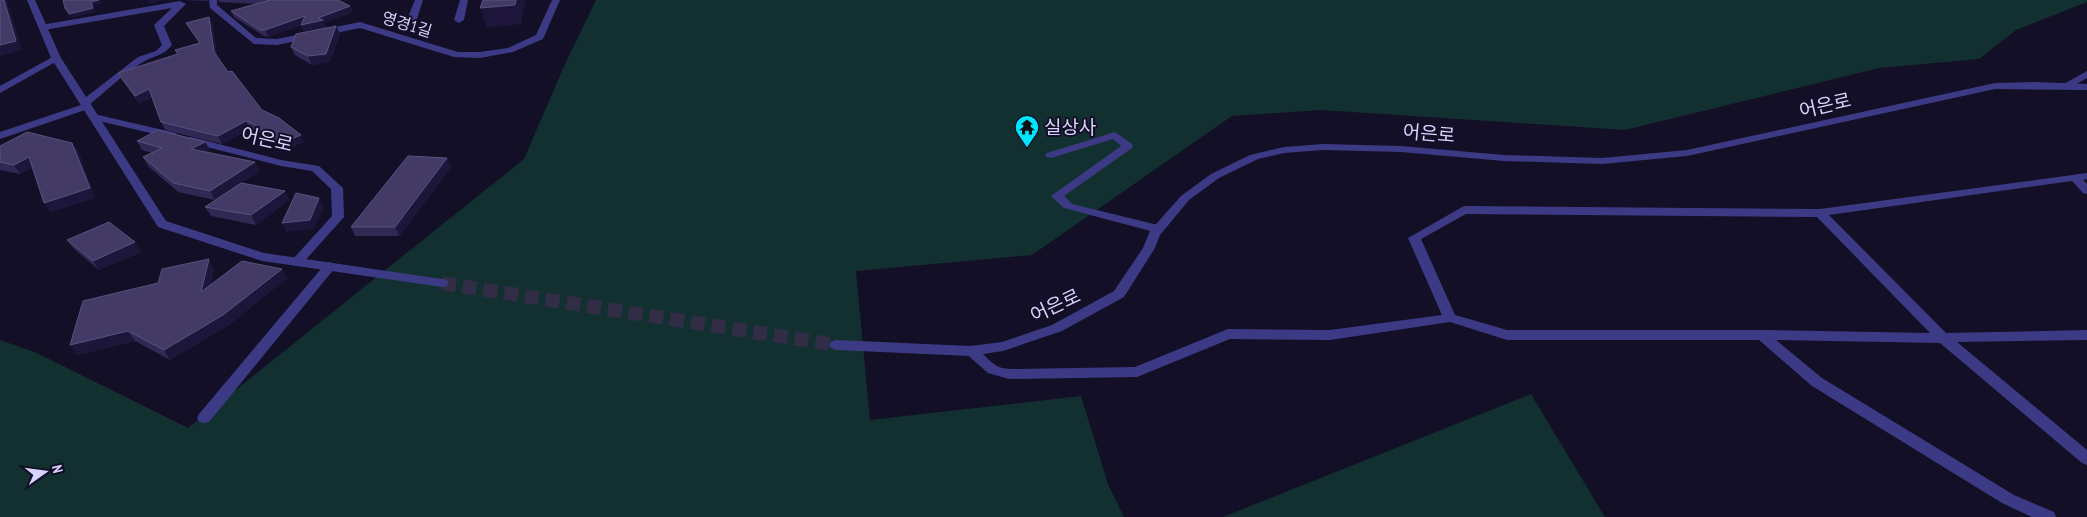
<svg xmlns="http://www.w3.org/2000/svg" width="2087" height="517" font-family="'PT Sans Narrow','Noto Sans KR',sans-serif">
<style>
.green{fill:#12302f}
.lines{fill:none;stroke-linecap:round;stroke-linejoin:round}
.tertiary-tunnel{stroke:#312d47;stroke-width:14;stroke-dasharray:14 7;stroke-linecap:butt}
.service{fill:#3d3a85;fill-rule:evenodd}
.minor{fill:#3d3a85;fill-rule:evenodd}
.tertiary{fill:#3d3a85;fill-rule:evenodd}
.wall{fill:#312854}
.shaded-wall{fill:#1d163a}
.building{fill:#433a66;stroke:#5a527e}
.labels{text-anchor:middle;dominant-baseline:central;stroke-width:4;stroke-linejoin:round;paint-order:stroke}
.far-street-label{font-size:16px;fill:#d9d4ff;stroke:#130f26}
.street-label{font-size:19px;fill:#d9d4ff;stroke:#130f26}
.poi-label{font-size:19px;fill:#d9d4ff;stroke:#130f26;text-anchor:start}
</style>
<rect width="100%" height="100%" fill="#130f26"/>
<g class="green">
<path d="M 596,0 L 2087,0 L 2087,2 L 2016,30 L 1979,59 L 1879,68 L 1625,130 L 1321,110 L 1232,116 L 1032,255 L 856,271 L 870,420 L 1081,396 L 1108,484 L 1124,517 L 0,517 L 0,340 L 37,353 L 188,428 L 524,159 L 565,64 Z"/>
<path d="M 1531,394 L 1605,517 L 1223,517 Z"/>
</g>
<g class="lines">
<path class="tertiary-tunnel" d="M 442,283 L 836,345"/>
<g class="service">
<path d="M 415,0 L 423,0 L 416,22 L 411,25 L 406,22 Z"/>
<path d="M 460,0 L 468,0 L 464,20 L 459,23 L 454,20 Z"/>
<path d="M 87,103 L 91,104 L 92,106 L 91,108 L 0,139 L 0,132 Z"/>
<path d="M 1115,132 L 1132,144 L 1133,146 L 1132,148 L 1064,196 L 1072,204 L 1162,226 L 1164,229 L 1162,232 L 1158,233 L 1064,208 L 1051,196 L 1121,146 L 1113,139 L 1051,158 L 1047,157 L 1045,155 L 1047,153 Z"/>
<path d="M 330,262 L 336,266 L 334,269 L 209,422 L 204,423 L 199,422 L 197,418 L 199,414 L 326,263 Z"/>
</g>
<g class="minor">
<path d="M 209,0 L 217,0 L 217,5 L 256,38 L 277,39 L 360,22 L 458,52 L 480,52 L 508,48 L 536,35 L 552,0 L 560,0 L 543,39 L 513,52 L 480,58 L 454,57 L 360,28 L 277,45 L 254,44 L 210,8 Z"/>
<path d="M 180,1 L 186,4 L 164,26 L 172,45 C 164,55 156,55 145,61 C 129,69 104,93 89,105 L 81,105 L 80,103 L 81,101 L 138,57 L 156,51 L 162,45 L 154,25 L 172,8 L 44,30 L 39,27 L 41,25 Z"/>
<path d="M 56,55 L 59,56 L 59,60 L 0,93 L 0,86 Z"/>
<path d="M 2087,71 L 2087,78 L 2071,87 L 2063,87 L 2062,85 Z"/>
<path d="M 94,114 L 176,133 L 177,135 L 172,138 L 90,119 L 89,117 Z"/>
<path d="M 191,137 L 281,160 L 319,166 L 343,188 L 344,217 L 301,265 L 293,265 L 291,262 L 293,259 L 332,216 L 331,189 L 312,171 L 281,166 L 187,142 L 186,140 Z"/>
<path d="M 2087,173 L 2087,179 L 2083,180 L 2087,184 L 2087,194 L 2083,193 L 2072,181 L 1829,215 L 1946,333 L 2087,330 L 2087,340 L 1957,342 L 2087,450 L 2087,465 L 2082,463 L 1940,343 L 1776,340 L 1822,378 L 2014,495 L 2054,512 L 2056,517 L 2032,517 L 2002,503 L 1812,386 L 1759,340 L 1507,340 L 1450,322 L 1330,340 L 1230,339 L 1137,377 L 1009,379 L 988,373 L 963,351 L 965,348 C 978,344 986,360 997,366 C 1000,368 1005,368 1009,369 L 1135,367 L 1228,329 L 1330,330 L 1442,315 L 1408,238 L 1464,206 L 1820,209 ZM 1466,214 L 1817,217 L 1930,333 L 1762,330 L 1507,330 L 1455,315 L 1421,239 Z"/>
</g>
<g class="tertiary">
<path d="M 27,0 L 35,0 L 61,58 L 166,221 L 264,253 L 442,279 L 447,280 L 448,283 L 447,286 L 442,287 L 262,261 L 158,227 L 51,58 Z"/>
<path d="M 2035,82 L 2087,84 L 2087,90 L 1995,89 L 1687,156 L 1602,164 L 1504,161 L 1401,152 L 1323,150 L 1284,153 L 1258,159 L 1219,178 L 1189,200 L 1160,235 L 1155,248 L 1124,297 L 1062,331 L 1003,351 L 970,356 L 836,350 L 831,348 L 829,345 L 831,342 L 836,340 L 970,346 L 1002,342 L 1052,325 L 1114,291 L 1143,248 L 1150,231 L 1181,196 L 1211,174 L 1250,155 L 1284,147 L 1323,144 L 1401,146 L 1504,155 L 1602,158 L 1687,150 L 1995,83 Z"/>
</g>
</g>
<g class="wall">
<path d="M 183,0 L 208,0 L 207,1 Z"/>
<path d="M 218,0 L 338,0 L 350,6 L 353,12 L 324,23 L 326,27 L 304,31 L 301,25 L 268,37 L 264,36 L 234,17 L 231,11 L 257,4 L 219,2 Z"/>
<path d="M 209,17 L 212,23 L 217,56 L 228,72 L 262,110 L 304,142 L 282,151 L 261,133 L 250,128 L 222,144 L 165,130 L 161,122 L 152,97 L 139,103 L 122,80 L 118,73 L 177,54 L 175,50 L 199,43 L 190,29 L 186,23 Z"/>
<path d="M 336,26 L 340,34 L 330,62 L 312,65 L 295,55 L 291,47 Z"/>
<path d="M 137,141 L 210,150 L 207,152 L 260,171 L 241,183 L 285,191 L 289,200 L 256,225 L 211,216 L 205,207 L 215,200 L 178,192 L 148,166 L 143,157 L 152,153 L 142,150 Z"/>
<path d="M 0,146 L 78,151 L 95,198 L 50,212 L 32,168 L 20,174 L 0,170 Z"/>
<path d="M 447,158 L 451,167 L 399,236 L 355,236 L 351,227 Z"/>
<path d="M 67,240 L 141,252 L 99,270 L 74,249 Z"/>
<path d="M 214,269 L 210,284 L 282,269 L 287,278 L 229,325 L 170,360 L 135,341 L 77,355 L 70,345 L 158,283 Z"/>
</g>
<g class="shaded-wall">
<path d="M 4,0 L 7,0 L 22,50 L 0,56 L 0,45 Z"/>
<path d="M 99,0 L 101,4 L 93,6 L 96,12 L 71,18 L 69,14 L 91,2 Z"/>
<path d="M 148,0 L 164,0 L 149,4 Z"/>
<path d="M 516,0 L 526,0 L 521,24 L 487,28 L 480,8 Z"/>
<path d="M 350,6 L 353,12 L 324,23 L 326,27 L 304,31 L 301,25 Z"/>
<path d="M 305,16 L 308,22 L 268,37 L 265,30 Z"/>
<path d="M 209,17 L 212,23 L 217,59 L 214,52 Z"/>
<path d="M 336,26 L 340,34 L 330,62 L 312,65 L 308,56 Z"/>
<path d="M 149,89 L 153,96 L 139,103 L 135,96 Z"/>
<path d="M 246,121 L 250,128 L 222,144 L 218,136 Z"/>
<path d="M 301,135 L 304,142 L 282,151 L 279,144 Z"/>
<path d="M 205,142 L 210,150 L 196,158 L 191,149 Z"/>
<path d="M 72,143 L 78,151 L 95,198 L 50,212 L 44,203 Z"/>
<path d="M 29,157 L 35,166 L 20,174 L 14,165 Z"/>
<path d="M 447,158 L 451,167 L 399,236 L 395,227 Z"/>
<path d="M 255,162 L 260,171 L 215,200 L 210,191 Z"/>
<path d="M 285,191 L 289,200 L 256,225 L 251,215 Z"/>
<path d="M 319,198 L 324,207 L 314,229 L 287,232 L 282,223 Z"/>
<path d="M 135,242 L 141,252 L 99,270 L 93,261 Z"/>
<path d="M 209,259 L 214,269 L 207,301 L 201,292 Z"/>
<path d="M 282,269 L 287,278 L 229,325 L 170,360 L 164,350 Z"/>
<path d="M 128,331 L 135,341 L 77,355 L 70,345 Z"/>
</g>
<g class="building">
<path d="M 0,0 L 4,0 L 16,41 L 0,45 Z"/>
<path d="M 63,0 L 99,0 L 91,2 L 93,8 L 69,14 L 65,8 Z"/>
<path d="M 270,0 L 338,0 L 350,6 L 318,18 L 323,20 L 301,25 L 305,16 L 265,30 L 260,30 L 231,11 Z"/>
<path d="M 483,0 L 516,0 L 515,5 L 480,8 Z"/>
<path d="M 209,17 L 214,52 L 228,72 L 232,71 L 262,110 L 279,118 L 301,135 L 279,144 L 257,126 L 246,121 L 218,136 L 161,122 L 149,89 L 135,96 L 118,73 L 178,54 L 175,50 L 200,43 L 186,23 Z"/>
<path d="M 336,26 L 326,54 L 308,56 L 291,47 L 296,34 Z"/>
<path d="M 158,130 L 205,142 L 191,149 L 255,162 L 210,191 L 173,183 L 143,157 L 162,148 L 137,141 Z"/>
<path d="M 27,132 L 72,143 L 90,188 L 44,203 L 29,157 L 14,165 L 0,162 L 0,146 Z"/>
<path d="M 408,156 L 447,158 L 395,227 L 351,227 Z"/>
<path d="M 241,183 L 285,191 L 251,215 L 205,207 Z"/>
<path d="M 296,193 L 319,198 L 310,220 L 282,223 Z"/>
<path d="M 109,222 L 135,242 L 93,261 L 67,240 Z"/>
<path d="M 209,259 L 201,292 L 242,261 L 282,269 L 223,315 L 164,350 L 128,331 L 70,345 L 83,301 L 158,283 L 162,269 Z"/>
</g>
<defs>
<g id="temple-pin" transform="scale(1.25)"><path d="M0 17L-7.5 6A9.5 9.5 0 1 1 7.5 6Z" fill="#00e5ff" stroke="#130f26"/><path d="M0-6L5-2H3V0L6.5 2.5H4V6H1.5V3h-3V6H-4V2.5H-6.5L-3 0V-2H-5Z" fill="#111"/></g>
</defs>
<g fill-rule="evenodd">
<use href="#temple-pin" x="1027" y="127"/>
</g>
<g class="labels">
<g class="far-street-label">
<text transform="translate(407 24) rotate(17)">영경1길</text>
</g>
<g class="street-label">
<text transform="translate(1825 105) rotate(-13)">어은로</text>
<text transform="translate(1429 133) rotate(5)">어은로</text>
<text transform="translate(267 139) rotate(13)">어은로</text>
<text transform="translate(1055 305) rotate(-25)">어은로</text>
</g>
<g class="poi-label">
<text x="1044" y="127">실상사</text>
</g>
</g>
<g transform="translate(45 472) rotate(76)" stroke="#130f26" stroke-width="4" paint-order="stroke">
<path d="M0-4L9 19L0 12L-9 19Z" fill="#d9d4ff"/>
<text y="-8" font-size="14" font-weight="bold" text-anchor="middle" fill="#d9d4ff">N</text>
</g>
</svg>
